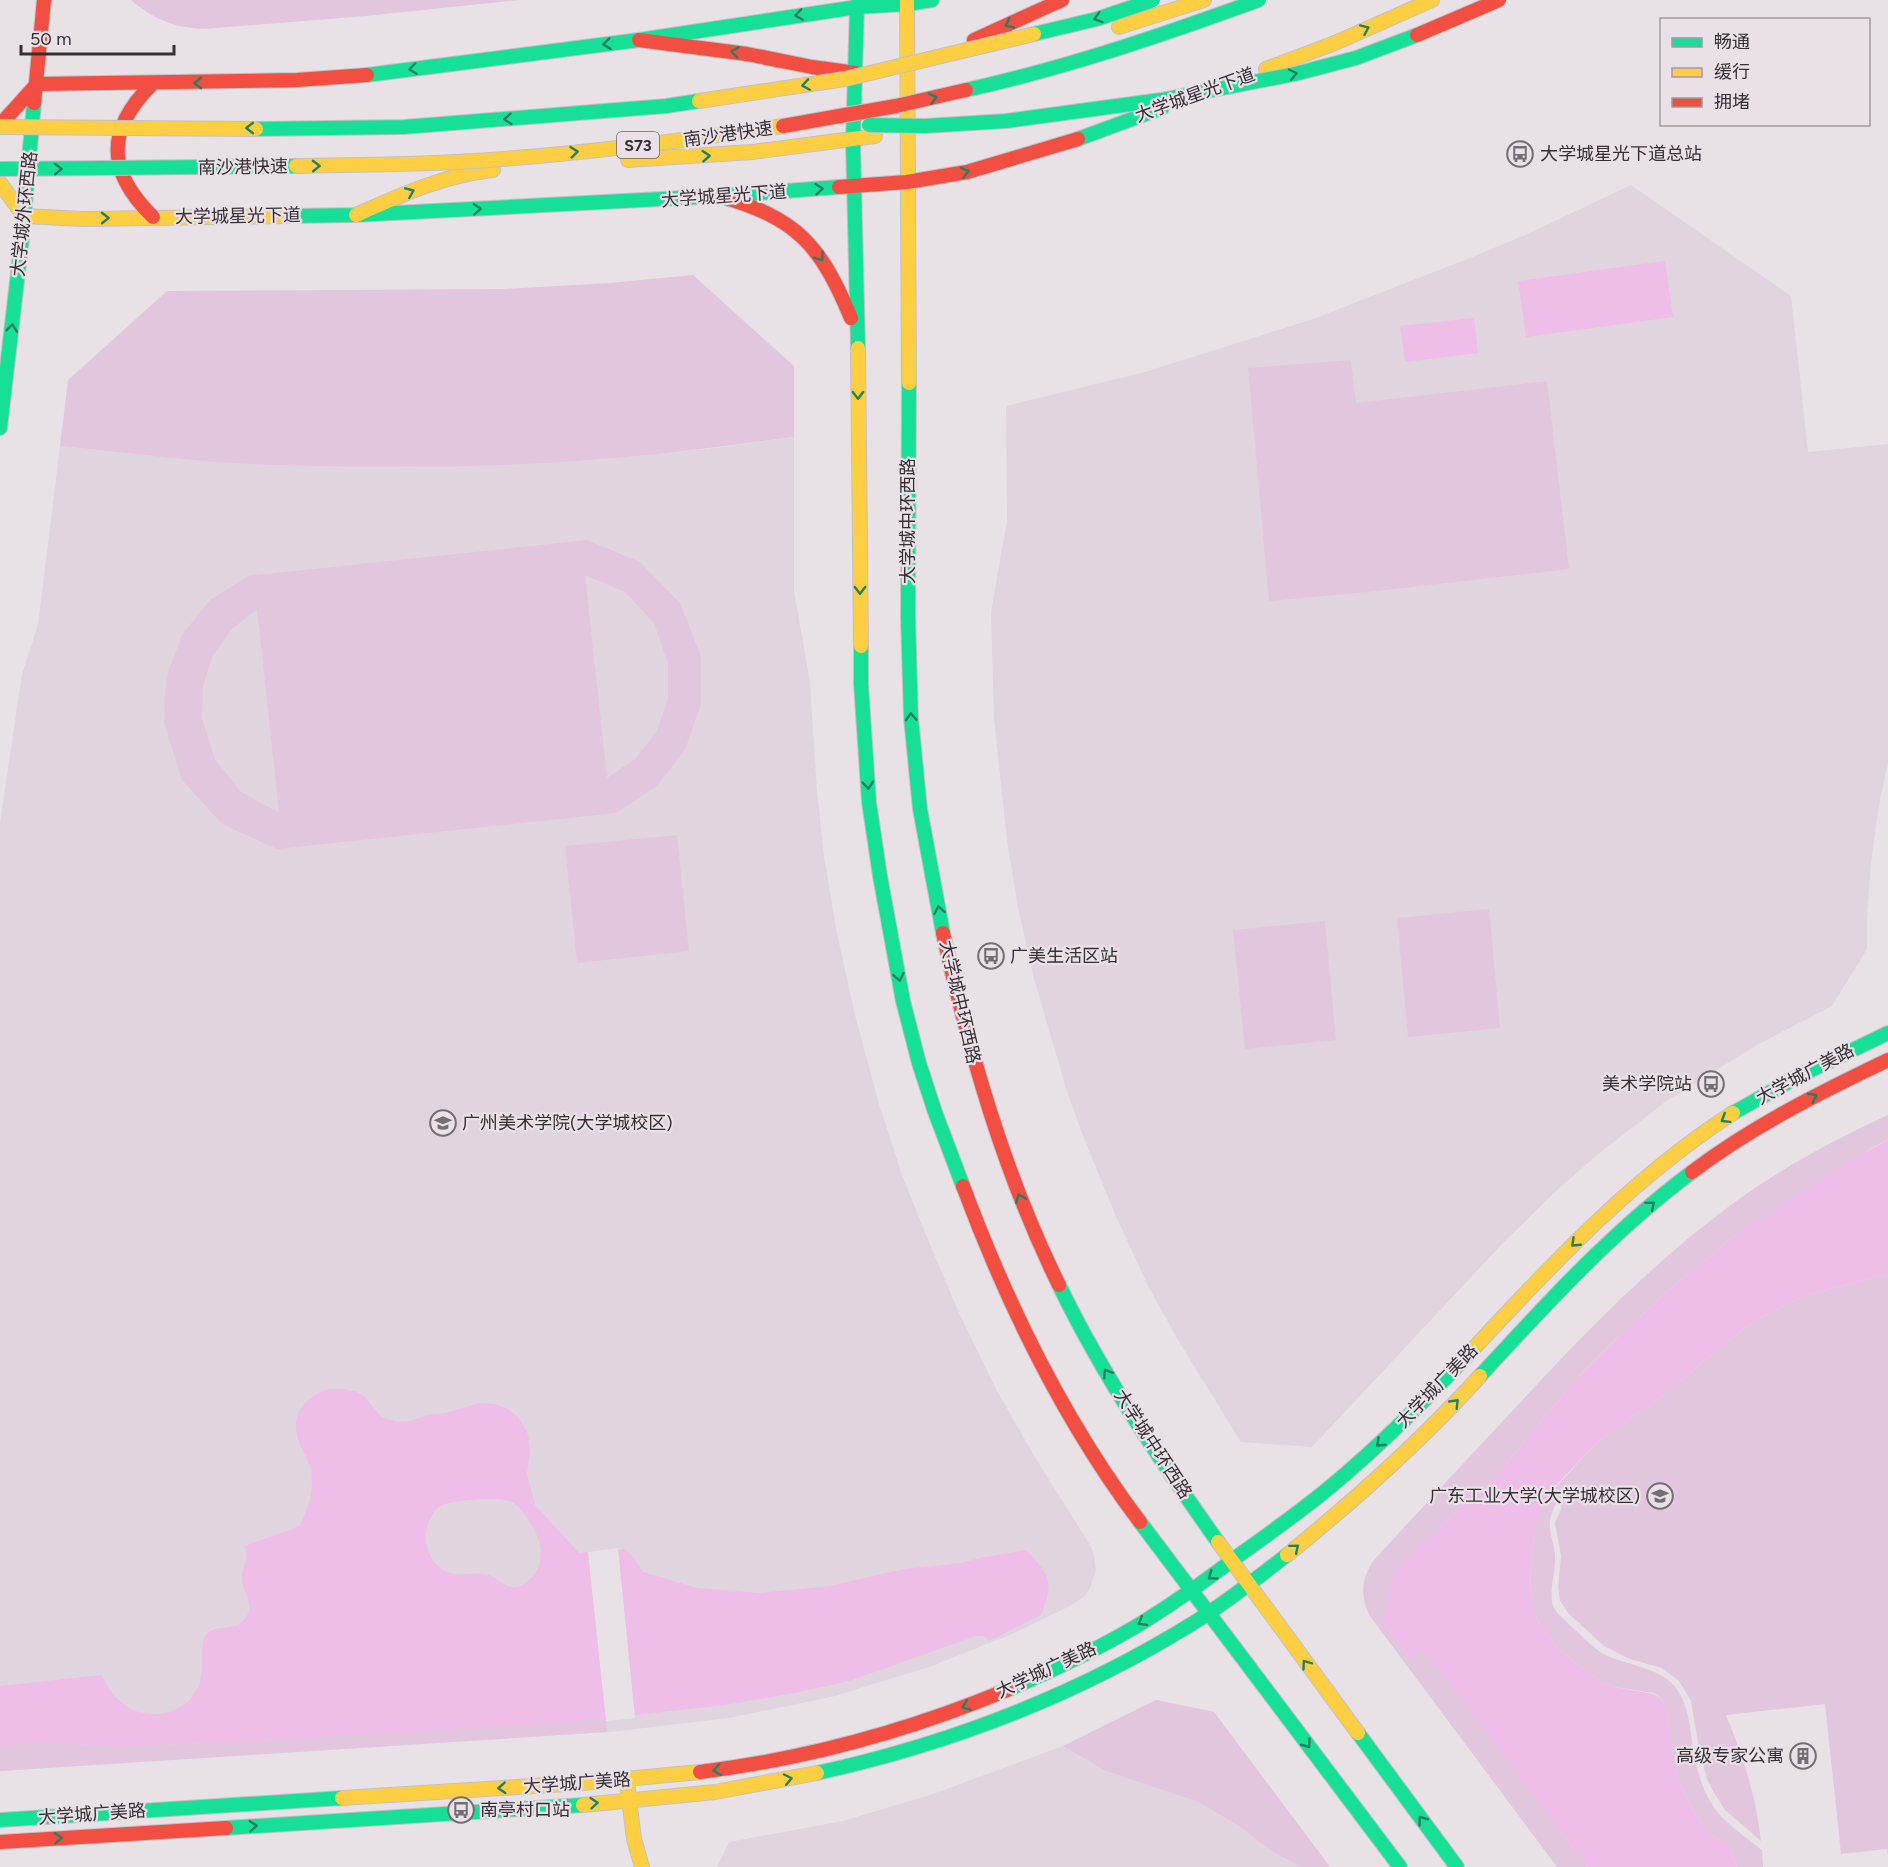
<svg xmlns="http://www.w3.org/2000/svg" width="1888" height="1867" font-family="Figtree,'Noto Sans SC',sans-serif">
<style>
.built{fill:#e0d4de}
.green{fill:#e2c6de;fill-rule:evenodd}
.water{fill:#eebde8;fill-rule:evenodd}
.pier{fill:#e8e2e7}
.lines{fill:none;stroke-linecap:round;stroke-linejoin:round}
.fast-casing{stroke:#c5c0c4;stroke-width:16}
.slow-casing{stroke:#c5c0c4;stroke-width:16}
.jam-casing{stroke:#c5c0c4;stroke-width:16}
.fast{stroke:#16e098;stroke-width:14}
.slow{stroke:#ffcf43;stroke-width:14}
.jam{stroke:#f24e42;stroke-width:14}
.fast-bridge-casing{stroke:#c5c0c4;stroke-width:16;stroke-linecap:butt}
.slow-bridge-casing{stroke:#c5c0c4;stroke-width:16;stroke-linecap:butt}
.jam-bridge-casing{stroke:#c5c0c4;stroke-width:16;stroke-linecap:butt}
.fast-bridge{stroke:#16e098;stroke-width:14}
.slow-bridge{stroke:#ffcf43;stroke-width:14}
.jam-bridge{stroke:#f24e42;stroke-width:14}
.oneway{stroke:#267f61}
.labels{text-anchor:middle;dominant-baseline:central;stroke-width:4.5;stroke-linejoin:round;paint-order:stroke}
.shield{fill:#eae0e8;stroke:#6b656a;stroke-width:1.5}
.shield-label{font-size:16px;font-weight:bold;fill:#343034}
.street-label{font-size:18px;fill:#343034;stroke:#eae0e8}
.poi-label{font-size:18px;fill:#343034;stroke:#eae0e8;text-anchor:start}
</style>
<rect width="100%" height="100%" fill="#e8e2e7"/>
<g class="built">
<path d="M 1631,185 L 1791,296 L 1808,452 L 1888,444 L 1888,763 L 1879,805 L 1871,862 L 1867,918 L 1867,949 L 1832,1006 L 1755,1046 L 1665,1102 L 1597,1155 L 1554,1193 L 1503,1243 L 1312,1447 L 1241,1442 L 1181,1345 L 1149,1288 L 1115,1214 L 1083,1136 L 1067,1091 L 1034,979 L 1019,912 L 1007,840 L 994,719 L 991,612 L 1007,521 L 1006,406 L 1145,372 L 1313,319 L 1470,258 L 1525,235 Z"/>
<path d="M 794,437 L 794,591 L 810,682 L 817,791 L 824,856 L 836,929 L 855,1015 L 879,1104 L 902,1175 L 926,1235 L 959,1313 L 997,1391 L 1036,1459 L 1087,1540 L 1093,1551 L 1096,1569 L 1090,1588 L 1085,1596 L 1070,1606 L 1012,1634 L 932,1666 L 835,1696 L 729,1718 L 610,1732 L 0,1771 L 0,823 L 22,674 L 38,625 L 60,446 L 146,455 L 271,465 L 410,467 L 594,460 L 707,449 Z"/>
<path d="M 1156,1700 L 1214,1712 L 1330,1867 L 717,1867 L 729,1842 L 843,1821 L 933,1794 L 1063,1746 Z"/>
</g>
<g class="green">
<path d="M 131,0 L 520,0 L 366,16 L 204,29 C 175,28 153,19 131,0 Z"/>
<path d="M 693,275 L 794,366 L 794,437 C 726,446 659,455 591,460 C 485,468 379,468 273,465 C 202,463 131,453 60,446 L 68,380 L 167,291 L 503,289 L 610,283 Z"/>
<path d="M 1351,360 L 1356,403 L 1547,381 L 1569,569 L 1376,591 L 1269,601 L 1248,368 Z"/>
<path d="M 587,540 L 640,562 L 680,603 L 701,656 L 701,704 L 685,750 L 656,787 L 616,813 L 277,849 L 222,824 L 182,780 L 164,723 L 166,678 L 182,635 L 210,600 L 248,576 ZM 585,575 L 625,592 L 654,623 L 668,664 L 668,699 L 657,731 L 635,759 L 607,778 ZM 257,609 L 279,811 L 278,812 L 241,792 L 215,759 L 202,719 L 203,686 L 213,655 L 232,629 Z"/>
<path d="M 677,835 L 689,951 L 577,963 L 565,846 Z"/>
<path d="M 1489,909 L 1500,1028 L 1408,1037 L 1397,918 Z"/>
<path d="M 1325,921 L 1336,1040 L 1245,1049 L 1233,930 Z"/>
<path d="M 1888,1115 L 1888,1140 L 1873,1147 L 1738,1233 L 1670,1289 L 1618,1337 L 1579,1376 L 1488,1485 L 1451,1516 L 1394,1573 L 1386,1614 L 1381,1619 L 1410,1659 L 1424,1648 L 1588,1867 L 1557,1867 L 1369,1615 C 1360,1594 1361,1579 1374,1560 C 1421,1509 1468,1458 1516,1407 C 1588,1329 1662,1253 1749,1192 C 1793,1162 1840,1137 1888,1115 Z"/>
<path d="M 1888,1274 L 1888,1856 L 1887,1849 L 1841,1854 L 1825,1704 L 1726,1715 C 1743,1756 1756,1796 1761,1841 L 1725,1810 L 1713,1791 L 1707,1779 L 1699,1748 L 1691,1701 L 1679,1681 L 1662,1668 L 1630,1659 L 1604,1646 L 1569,1614 L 1560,1601 L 1558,1587 L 1561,1556 L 1555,1523 L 1562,1507 L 1556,1504 C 1542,1531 1556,1536 1555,1561 C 1555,1574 1550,1588 1552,1602 C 1554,1613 1564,1619 1571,1626 C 1581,1635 1591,1646 1602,1653 C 1627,1667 1663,1666 1678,1691 C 1689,1707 1690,1729 1693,1748 C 1697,1772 1705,1801 1723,1818 C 1735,1830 1749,1840 1762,1850 L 1763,1867 L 1737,1867 L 1728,1843 L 1708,1834 L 1686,1798 L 1677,1775 L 1667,1712 L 1662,1700 L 1654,1693 L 1614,1687 L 1601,1682 L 1557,1648 L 1537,1620 L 1531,1591 L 1530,1573 L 1535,1529 L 1542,1504 L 1546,1498 L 1596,1443 L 1623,1423 L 1657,1400 L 1747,1326 L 1790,1302 L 1807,1295 Z"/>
<path d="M 1156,1700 L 1214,1712 L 1330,1867 L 1302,1867 L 1273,1852 L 1239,1826 L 1199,1802 L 1106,1771 L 1063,1746 Z"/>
<path d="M 606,1718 L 607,1732 L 0,1771 L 0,1746 L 33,1743 L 128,1746 L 240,1742 L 562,1723 Z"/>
</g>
<g class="water">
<path d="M 1665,261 L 1673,317 L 1526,337 L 1518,281 Z"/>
<path d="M 1474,318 L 1478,353 L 1405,362 L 1400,326 Z"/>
<path d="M 1888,1140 L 1888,1274 L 1807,1295 L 1790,1302 L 1747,1326 L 1657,1400 L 1623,1423 L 1596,1443 L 1551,1491 L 1542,1504 L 1540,1512 L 1535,1529 L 1530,1573 L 1531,1591 L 1537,1620 L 1557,1648 L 1601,1682 L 1614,1687 L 1654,1694 L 1662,1700 L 1667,1712 L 1677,1775 L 1686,1798 L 1708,1834 L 1728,1843 L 1737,1867 L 1588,1867 L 1424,1649 L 1410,1659 L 1381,1619 L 1386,1614 L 1392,1577 L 1396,1570 L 1451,1516 L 1488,1485 L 1579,1376 L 1618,1337 L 1670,1289 L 1738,1233 L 1850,1160 Z"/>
<path d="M 329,1389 L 342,1389 L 357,1392 L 365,1397 L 381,1417 L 397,1422 L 411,1421 L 427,1415 L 446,1413 L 480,1403 L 495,1404 L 508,1409 L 518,1417 L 528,1434 L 530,1451 L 527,1474 L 535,1505 L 579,1553 L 625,1549 L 634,1558 L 643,1572 L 697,1588 L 759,1593 L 830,1586 L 904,1569 L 962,1563 L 980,1558 L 1026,1550 C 1051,1577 1054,1580 1041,1615 L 989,1641 L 985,1636 L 976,1636 L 849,1681 L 789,1694 L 725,1705 L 562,1723 L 240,1742 L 128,1746 L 33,1743 L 0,1746 L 0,1686 L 102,1675 C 113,1704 141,1722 172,1711 C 182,1707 191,1701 196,1691 C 207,1673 199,1655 204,1637 C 214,1623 230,1632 242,1622 C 259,1606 242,1595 242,1578 C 242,1566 250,1559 244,1546 L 298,1527 C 302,1523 304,1517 306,1511 C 312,1497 313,1484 311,1469 C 308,1458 301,1449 298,1439 C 290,1413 307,1396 329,1389 ZM 480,1499 C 490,1499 502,1498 512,1502 C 525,1509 541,1538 541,1552 C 542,1562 538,1570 532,1577 C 527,1582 523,1586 517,1587 C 505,1589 499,1578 488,1575 C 474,1570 457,1579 443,1570 C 427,1559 422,1539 429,1521 C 431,1516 435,1510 439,1507 C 450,1500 468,1501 480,1499 Z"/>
</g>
<path class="pier" d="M 618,1548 L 635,1718 L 606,1721 L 588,1552 Z"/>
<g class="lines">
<g class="fast-casing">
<g id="fast">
<path d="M 367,75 L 639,40 L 857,7 L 907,4 L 932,0"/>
<path d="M 1078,139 L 1162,108"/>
<path d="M 293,216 L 356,215 L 719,196 L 839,187"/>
<path d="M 858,348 L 853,140 L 857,7 L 859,0"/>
<path d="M 909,383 L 908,617 L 911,718 L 920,809 L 943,933"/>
<path d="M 0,428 L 22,238 L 34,103"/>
<path d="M 861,646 L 861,684 L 869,802 L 880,876 L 903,1001 L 919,1063 L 935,1112 L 963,1186"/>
<path d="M 1733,1113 L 1801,1075 L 1888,1033"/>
<path d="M 1059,1285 C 1103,1376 1160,1460 1218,1542"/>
<path d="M 1480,1376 C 1547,1303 1613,1231 1692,1172"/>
<path d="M 1140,1522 L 1400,1867"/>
<path d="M 1007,1690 C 1054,1670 1101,1648 1145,1621 C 1177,1601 1208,1579 1238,1556 C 1269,1534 1300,1512 1329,1488 C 1382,1444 1430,1396 1476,1346"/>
<path d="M 1358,1733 L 1457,1867"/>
<path d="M 817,1773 C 950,1744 1079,1694 1195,1622 C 1227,1602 1257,1578 1287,1555"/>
<path d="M 0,1820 L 342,1798"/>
<path d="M 226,1828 L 583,1805"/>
</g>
</g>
<g class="slow-casing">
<g id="slow">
<path d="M 907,0 L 909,383"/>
<path d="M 1119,27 L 1204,0"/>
<path d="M 1266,69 L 1335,43 L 1432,0"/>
<path d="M 628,160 L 752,152 L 875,136"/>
<path d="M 0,183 L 24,216 L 83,219 L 293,216"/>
<path d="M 356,215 C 401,195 444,175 493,170"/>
<path d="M 858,348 L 861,646"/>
<path d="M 1476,1346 C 1555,1261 1635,1176 1733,1113"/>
<path d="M 1218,1542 L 1358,1733"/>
<path d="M 1287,1555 C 1355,1500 1421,1441 1480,1376"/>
<path d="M 627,1782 L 634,1839 L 642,1867"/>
<path d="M 342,1798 L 582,1783 L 700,1772"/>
<path d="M 583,1805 L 715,1792 L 817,1773"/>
</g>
</g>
<g class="jam-casing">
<g id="jam">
<path d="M 639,40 L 747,54 L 812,67 L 856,73"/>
<path d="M 974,40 L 1062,0"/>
<path d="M 152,84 C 106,130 106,171 153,217"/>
<path d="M 34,103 L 44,0"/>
<path d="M 0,125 L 37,84 L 297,80 L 367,75"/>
<path d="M 839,187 L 907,182 L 967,172 L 1078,139"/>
<path d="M 719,196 C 797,218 820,244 851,318"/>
<path d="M 943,933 C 970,1055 1004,1173 1059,1285"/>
<path d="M 1692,1172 C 1753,1126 1819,1093 1888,1060"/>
<path d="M 963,1186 C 1007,1304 1064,1421 1140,1522"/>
<path d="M 700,1772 C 805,1759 908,1731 1007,1690"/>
<path d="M 0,1842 L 226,1828"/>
</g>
</g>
<use href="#fast" class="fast"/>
<use href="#slow" class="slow"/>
<use href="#jam" class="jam"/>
<g class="fast-bridge-casing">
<g id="fast-bridge">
<path d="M 1034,34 L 1097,19 L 1153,0"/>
<path d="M 966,90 C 1066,68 1163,35 1259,0"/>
<path d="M 869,125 L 925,126 L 1006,121 L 1161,100 L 1295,74 L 1356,58 L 1417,35"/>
<path d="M 256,129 L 404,127 L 666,106 L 699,101"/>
<path d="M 0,169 L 296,166"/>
</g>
</g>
<g class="slow-bridge-casing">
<g id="slow-bridge">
<path d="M 699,101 L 845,79 L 1034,34"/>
<path d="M 0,127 L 256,129"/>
<path d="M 296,166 C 369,165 442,164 515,158 C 605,151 694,139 783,126"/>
</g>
</g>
<g class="jam-bridge-casing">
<g id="jam-bridge">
<path d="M 1417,35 L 1499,0"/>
<path d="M 783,126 L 896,106 L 966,90"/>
</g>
</g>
<use href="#fast-bridge" class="fast-bridge"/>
<use href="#slow-bridge" class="slow-bridge"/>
<use href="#jam-bridge" class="jam-bridge"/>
</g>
<defs><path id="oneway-chevron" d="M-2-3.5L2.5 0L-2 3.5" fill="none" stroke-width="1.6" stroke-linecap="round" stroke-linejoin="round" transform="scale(1.5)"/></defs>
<g class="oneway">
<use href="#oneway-chevron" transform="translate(799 15) rotate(172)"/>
<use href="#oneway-chevron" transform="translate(1098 18) rotate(164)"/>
<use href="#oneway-chevron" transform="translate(1009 24) rotate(155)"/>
<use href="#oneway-chevron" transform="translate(1365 29) rotate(-24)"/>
<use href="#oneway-chevron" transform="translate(607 44) rotate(173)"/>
<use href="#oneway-chevron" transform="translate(735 52) rotate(-173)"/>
<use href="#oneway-chevron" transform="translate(413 69) rotate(172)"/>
<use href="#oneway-chevron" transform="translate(1293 74) rotate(-12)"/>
<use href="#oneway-chevron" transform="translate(198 83) rotate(179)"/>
<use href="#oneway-chevron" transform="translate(806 85) rotate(171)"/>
<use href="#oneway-chevron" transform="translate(933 98) rotate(-13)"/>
<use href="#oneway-chevron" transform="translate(508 119) rotate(176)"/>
<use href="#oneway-chevron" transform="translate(250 128) rotate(-180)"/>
<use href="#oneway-chevron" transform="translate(574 152) rotate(-6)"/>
<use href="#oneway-chevron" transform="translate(706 156) rotate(-4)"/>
<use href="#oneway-chevron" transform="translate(316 166) rotate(-1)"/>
<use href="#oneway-chevron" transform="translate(58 169) rotate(-1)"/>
<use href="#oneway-chevron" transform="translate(965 172) rotate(-14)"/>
<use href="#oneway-chevron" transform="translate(819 189) rotate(-5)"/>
<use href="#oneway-chevron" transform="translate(410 192) rotate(-23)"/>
<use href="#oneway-chevron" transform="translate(477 209) rotate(-3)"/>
<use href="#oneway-chevron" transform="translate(105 218) rotate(-1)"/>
<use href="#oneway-chevron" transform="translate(820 257) rotate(54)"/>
<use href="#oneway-chevron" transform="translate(12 328) rotate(-84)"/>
<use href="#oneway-chevron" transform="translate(858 395) rotate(89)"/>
<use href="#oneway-chevron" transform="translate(860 590) rotate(90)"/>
<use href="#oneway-chevron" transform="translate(911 717) rotate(-93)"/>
<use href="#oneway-chevron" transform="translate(868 785) rotate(85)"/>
<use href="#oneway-chevron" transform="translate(939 910) rotate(-101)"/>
<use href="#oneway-chevron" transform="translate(899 977) rotate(79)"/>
<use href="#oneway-chevron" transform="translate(1813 1097) rotate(-27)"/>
<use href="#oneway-chevron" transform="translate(1725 1119) rotate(148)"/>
<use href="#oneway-chevron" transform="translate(1020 1198) rotate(-112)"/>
<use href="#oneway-chevron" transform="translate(1651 1205) rotate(-40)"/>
<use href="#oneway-chevron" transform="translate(1575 1243) rotate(137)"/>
<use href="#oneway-chevron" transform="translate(1107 1373) rotate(-122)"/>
<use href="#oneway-chevron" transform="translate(1455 1403) rotate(-46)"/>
<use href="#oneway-chevron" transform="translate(1380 1443) rotate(137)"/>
<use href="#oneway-chevron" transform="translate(1295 1548) rotate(-40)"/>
<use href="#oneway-chevron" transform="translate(1212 1576) rotate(144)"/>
<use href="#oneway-chevron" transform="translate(1142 1622) rotate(149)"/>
<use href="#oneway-chevron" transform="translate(1306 1664) rotate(-126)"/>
<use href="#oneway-chevron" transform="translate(966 1706) rotate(159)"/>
<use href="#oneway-chevron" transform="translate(1307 1744) rotate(53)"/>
<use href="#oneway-chevron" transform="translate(717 1770) rotate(172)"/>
<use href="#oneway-chevron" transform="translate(788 1779) rotate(-12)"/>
<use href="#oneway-chevron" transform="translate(502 1788) rotate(176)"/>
<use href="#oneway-chevron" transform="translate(594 1803) rotate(-5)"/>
<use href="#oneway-chevron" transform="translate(1422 1820) rotate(-127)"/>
<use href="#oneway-chevron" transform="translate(253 1826) rotate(-4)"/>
<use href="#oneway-chevron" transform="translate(58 1838) rotate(-4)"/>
</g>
<defs>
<g id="bus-ring" transform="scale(1.35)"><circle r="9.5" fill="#eae0e8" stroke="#736e73" stroke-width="1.5"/><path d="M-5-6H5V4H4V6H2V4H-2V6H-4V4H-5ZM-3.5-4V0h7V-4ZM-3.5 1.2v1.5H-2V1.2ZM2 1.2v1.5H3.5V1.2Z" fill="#736e73"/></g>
<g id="university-ring" transform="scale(1.35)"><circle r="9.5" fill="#eae0e8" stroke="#736e73" stroke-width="1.5"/><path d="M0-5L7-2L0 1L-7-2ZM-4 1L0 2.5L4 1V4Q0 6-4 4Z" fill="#736e73"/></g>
<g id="building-ring" transform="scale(1.35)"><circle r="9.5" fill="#eae0e8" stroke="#736e73" stroke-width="1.5"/><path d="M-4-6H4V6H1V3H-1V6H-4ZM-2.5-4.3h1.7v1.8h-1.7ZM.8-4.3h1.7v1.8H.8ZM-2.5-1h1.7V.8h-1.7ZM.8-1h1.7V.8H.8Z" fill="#736e73"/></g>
</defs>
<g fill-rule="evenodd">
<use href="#bus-ring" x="1520" y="154"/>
<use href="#bus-ring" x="991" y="956"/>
<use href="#bus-ring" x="1711" y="1084"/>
<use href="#university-ring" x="443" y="1123"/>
<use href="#university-ring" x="1660" y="1496"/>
<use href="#building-ring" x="1803" y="1756"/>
<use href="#bus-ring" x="461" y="1810"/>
</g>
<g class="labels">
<rect class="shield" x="617" y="132" width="42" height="26" rx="4.5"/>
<g class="shield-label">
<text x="638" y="145">S73</text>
</g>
<g class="street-label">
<text transform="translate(1195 95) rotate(-20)">大学城星光下道</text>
<text transform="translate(728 134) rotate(-8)">南沙港快速</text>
<text transform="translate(243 167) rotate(-1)">南沙港快速</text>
<text transform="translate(724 196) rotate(-4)">大学城星光下道</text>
<text transform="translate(24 214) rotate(-84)">大学城外环西路</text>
<text transform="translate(238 216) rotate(-1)">大学城星光下道</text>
<text transform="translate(908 521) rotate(-90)">大学城中环西路</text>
<text transform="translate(960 1002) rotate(77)">大学城中环西路</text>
<text transform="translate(1805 1074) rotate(-28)">大学城广美路</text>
<text transform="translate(1437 1386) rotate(-46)">大学城广美路</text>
<text transform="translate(1153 1444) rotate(57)">大学城中环西路</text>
<text transform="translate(1046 1670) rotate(-25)">大学城广美路</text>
<text transform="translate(577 1783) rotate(-4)">大学城广美路</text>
<text transform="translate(92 1814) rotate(-4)">大学城广美路</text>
</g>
<g class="poi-label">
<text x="1540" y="154">大学城星光下道总站</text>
<text x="1010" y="956">广美生活区站</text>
<text x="1692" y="1084" text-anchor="end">美术学院站</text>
<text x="462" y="1123">广州美术学院(大学城校区)</text>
<text x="1640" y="1496" text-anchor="end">广东工业大学(大学城校区)</text>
<text x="1784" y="1756" text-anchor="end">高级专家公寓</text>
<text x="480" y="1810">南亭村口站</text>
</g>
</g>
<rect x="1660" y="18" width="210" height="108" fill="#eae0e8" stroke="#a19aa0" stroke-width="1.5"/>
<rect x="1672" y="38" width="30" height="9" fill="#16e098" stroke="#a19aa0" stroke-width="1.5"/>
<text x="1714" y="48" font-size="18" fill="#343034">畅通</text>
<rect x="1672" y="68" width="30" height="9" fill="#ffcf43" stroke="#a19aa0" stroke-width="1.5"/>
<text x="1714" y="78" font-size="18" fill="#343034">缓行</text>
<rect x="1672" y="98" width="30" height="9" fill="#f24e42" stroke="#a19aa0" stroke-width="1.5"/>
<text x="1714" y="108" font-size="18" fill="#343034">拥堵</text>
<path d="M21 45v9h153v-9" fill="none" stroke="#343034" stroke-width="3"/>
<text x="30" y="45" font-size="18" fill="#343034" stroke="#eae0e8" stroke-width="4.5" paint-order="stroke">50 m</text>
</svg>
